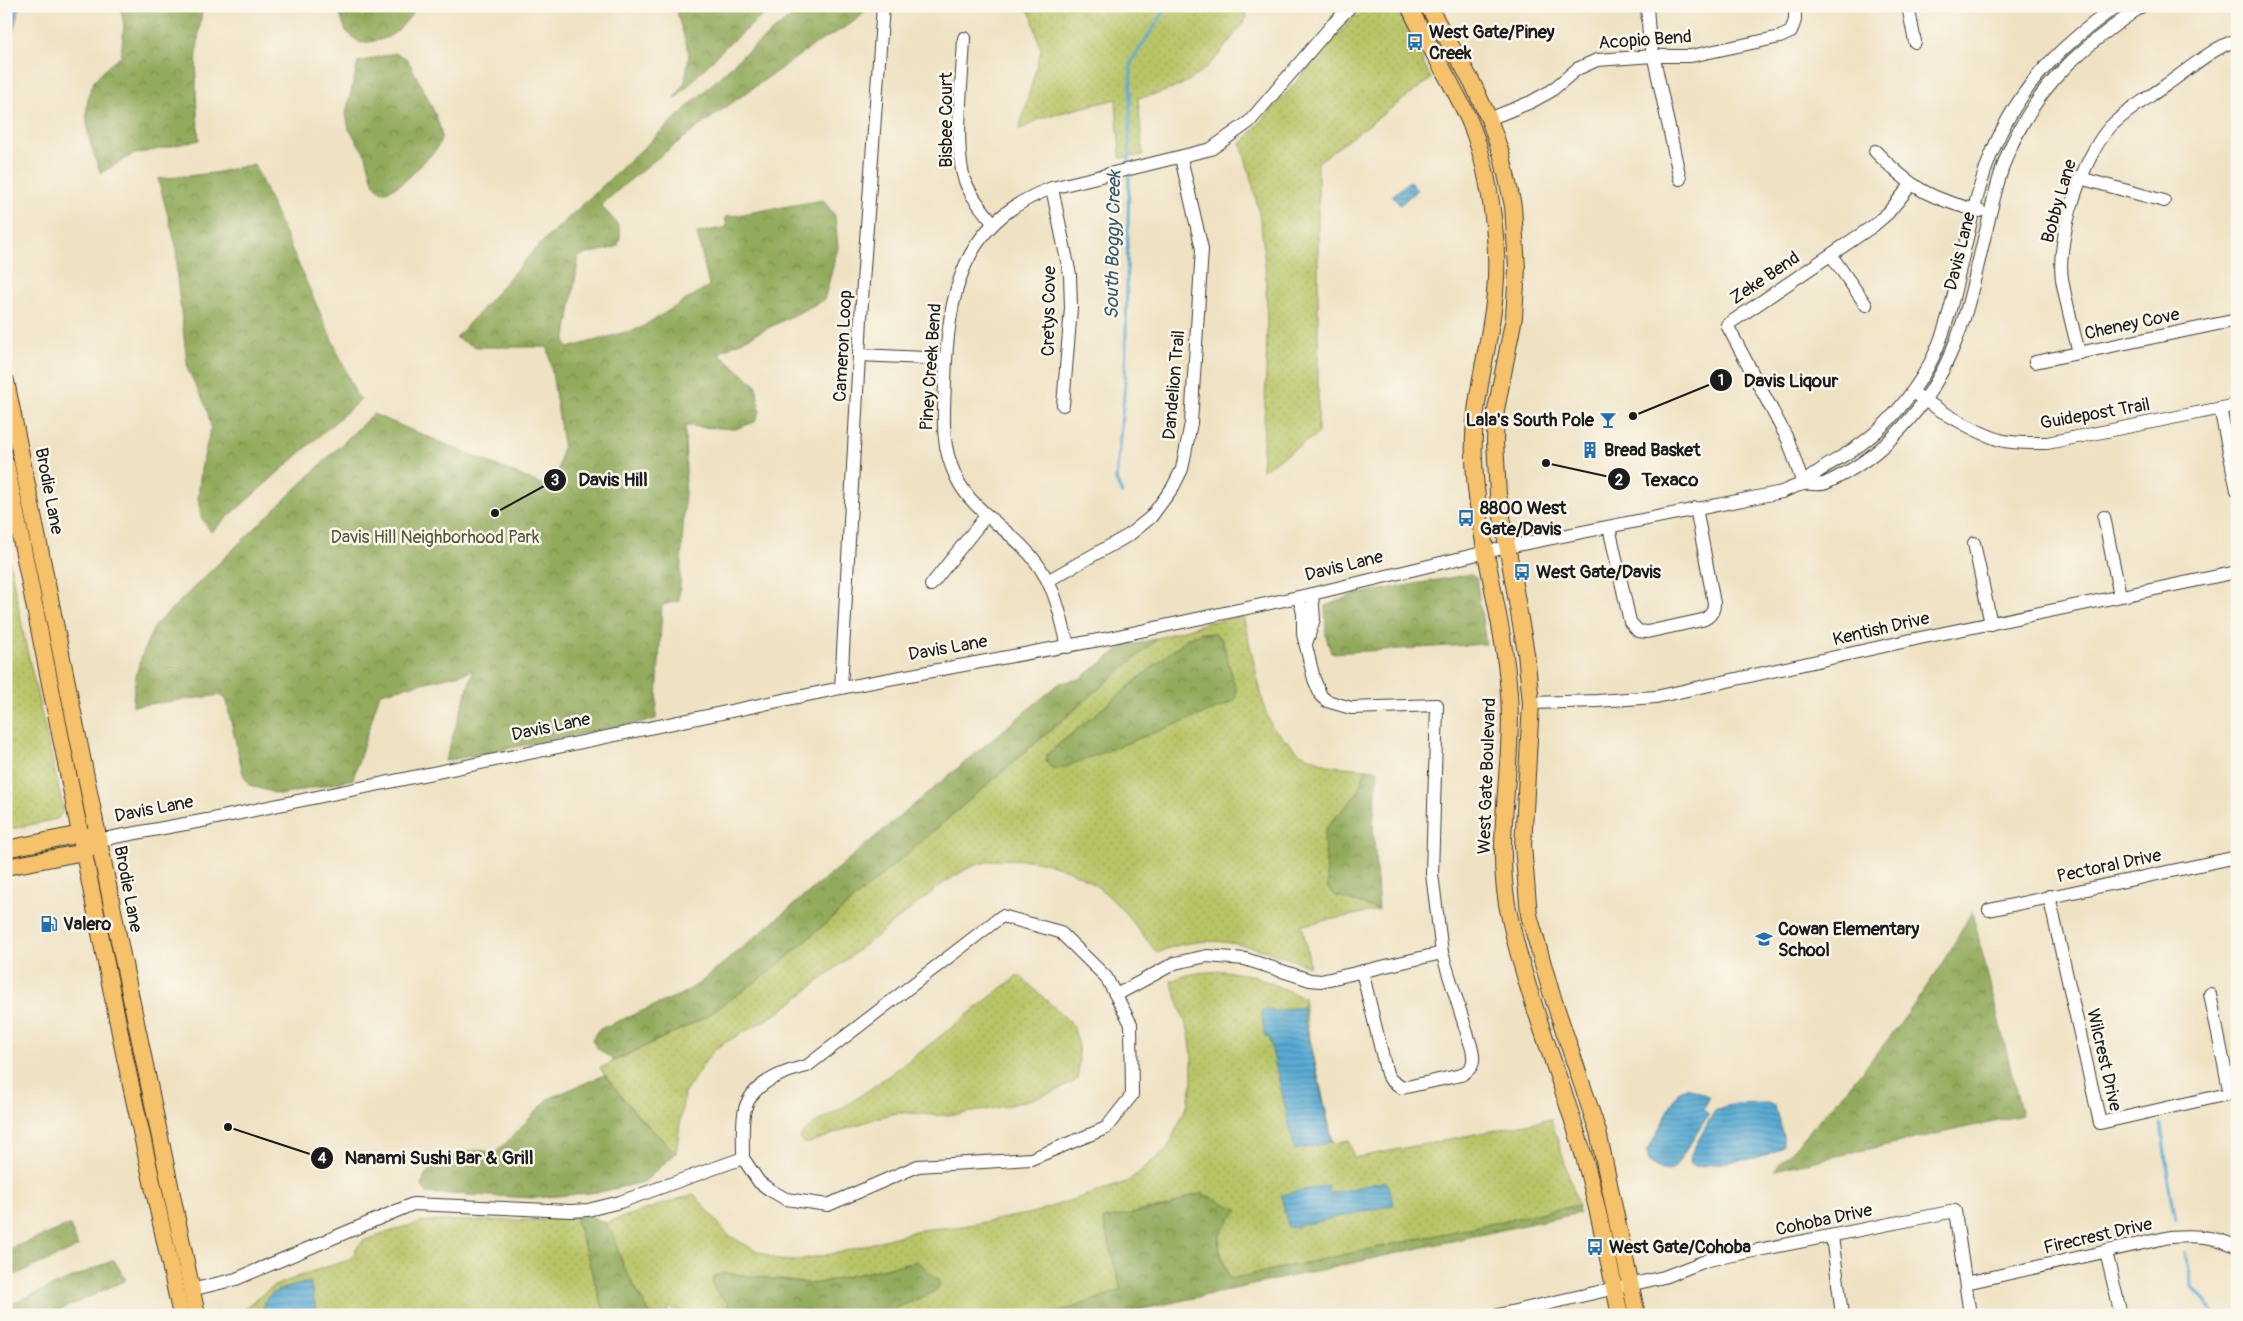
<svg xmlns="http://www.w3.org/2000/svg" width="2243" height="1321" font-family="Pangolin,sans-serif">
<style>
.green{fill:url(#green-dots);stroke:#6a7041;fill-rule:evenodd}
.forest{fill:url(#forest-crowns);stroke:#57633c}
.water{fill:url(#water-rules);stroke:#3a6378}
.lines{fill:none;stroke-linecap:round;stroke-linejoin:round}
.stream{stroke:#59aad3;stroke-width:3}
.minor-casing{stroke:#3c3a35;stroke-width:14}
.major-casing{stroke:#3c3a35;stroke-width:18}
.minor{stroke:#fff;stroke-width:12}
.major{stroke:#f5c16b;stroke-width:16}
.labels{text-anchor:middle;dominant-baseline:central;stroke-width:5;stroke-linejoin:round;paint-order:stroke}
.poi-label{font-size:18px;font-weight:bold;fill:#1c1c1c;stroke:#fbf7ec;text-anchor:start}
.street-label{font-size:18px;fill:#1c1c1c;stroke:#fbf7ec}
.park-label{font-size:18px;fill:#535736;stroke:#fbf7ec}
.water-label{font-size:19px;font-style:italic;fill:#375c6e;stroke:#fbf7ec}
.leader{fill:none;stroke:#1c1c1c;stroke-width:2}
.callout-dot{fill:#1c1c1c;stroke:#fbf7ec;stroke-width:2}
.mark-label{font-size:15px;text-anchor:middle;font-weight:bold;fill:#fff}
.callout-label{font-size:19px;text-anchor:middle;font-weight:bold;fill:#1c1c1c;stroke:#fbf7ec;stroke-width:5;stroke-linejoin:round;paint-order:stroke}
</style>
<defs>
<pattern id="green-dots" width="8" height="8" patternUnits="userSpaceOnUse" patternTransform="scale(1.25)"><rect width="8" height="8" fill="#b8c466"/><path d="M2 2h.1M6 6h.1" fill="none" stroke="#9ea858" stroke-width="1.8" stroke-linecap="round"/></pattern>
<pattern id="forest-crowns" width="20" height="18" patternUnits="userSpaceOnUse" patternTransform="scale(1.25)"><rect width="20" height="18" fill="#92aa5b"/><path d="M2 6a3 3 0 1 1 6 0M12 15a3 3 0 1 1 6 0" fill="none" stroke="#768a4a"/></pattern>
<pattern id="water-rules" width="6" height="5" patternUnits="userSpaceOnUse" patternTransform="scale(1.25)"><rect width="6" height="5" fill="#59aad3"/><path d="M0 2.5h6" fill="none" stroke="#498aaa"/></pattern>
</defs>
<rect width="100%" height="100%" fill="#fbf7ec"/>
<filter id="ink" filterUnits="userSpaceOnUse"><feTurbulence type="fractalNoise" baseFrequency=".02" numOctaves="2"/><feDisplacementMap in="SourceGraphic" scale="10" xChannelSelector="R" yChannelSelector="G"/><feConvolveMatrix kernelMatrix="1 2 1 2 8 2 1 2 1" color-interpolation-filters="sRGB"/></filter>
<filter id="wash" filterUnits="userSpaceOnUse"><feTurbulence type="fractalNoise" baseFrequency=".0096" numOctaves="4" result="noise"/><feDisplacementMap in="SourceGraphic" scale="20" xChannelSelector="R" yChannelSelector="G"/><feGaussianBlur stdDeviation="1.12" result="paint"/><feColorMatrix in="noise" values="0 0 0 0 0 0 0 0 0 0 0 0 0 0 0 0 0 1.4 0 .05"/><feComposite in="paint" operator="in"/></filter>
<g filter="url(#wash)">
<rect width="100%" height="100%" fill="#efe2c3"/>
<g class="green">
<path d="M 1026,6 L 1244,6 L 1246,19 C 1213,64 1196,88 1138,98 L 1143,155 L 1120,158 L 1116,99 L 1044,117 L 1019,130 L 1041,50 L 1032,17 Z"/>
<path d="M 1371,6 L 1397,6 L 1431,79 L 1318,162 L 1318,434 L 1262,470 C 1265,391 1271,311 1262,233 C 1258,203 1250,174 1241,144 L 1352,19 Z"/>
<path d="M 6,544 L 25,641 L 63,808 L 61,815 L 57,819 L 6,830 Z"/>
<path d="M 1243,616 L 1265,710 L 1272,727 L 1300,753 L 1332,766 L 1366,769 C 1357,795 1354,801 1332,820 L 1334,895 L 1379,910 L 1302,925 L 1310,966 C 1271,953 1232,936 1190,943 C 1179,944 1167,949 1157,953 C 1138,929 1120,903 1095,885 C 1062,861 1010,851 971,867 C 962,871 954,877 945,882 L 781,1011 L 719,1046 L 709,1056 L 684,1094 L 676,1153 C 648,1126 622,1100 600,1068 L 704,1018 L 767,974 L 1158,638 L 1210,622 ZM 1202,632 L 1222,639 L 1236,691 L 1235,700 L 1224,706 L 1059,769 L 1052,768 L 1047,754 L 1188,638 Z"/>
<path d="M 1224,971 L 1255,976 L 1304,998 L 1307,1025 L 1333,1143 L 1349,1140 L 1354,1158 L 1551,1119 L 1578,1205 L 1230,1279 C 1223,1260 1215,1246 1223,1225 L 1191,1195 L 1168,1207 L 1138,1211 L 1122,1290 L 1066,1310 L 1046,1315 L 890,1315 L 891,1310 L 904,1304 L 917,1261 L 813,1284 L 726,1273 L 715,1275 L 715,1291 L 728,1303 L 727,1309 C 707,1319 689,1313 669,1308 L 667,1315 L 651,1315 L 624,1268 L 612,1233 L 605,1223 L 694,1194 L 728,1235 L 753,1249 L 778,1260 L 791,1261 L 838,1253 L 919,1230 L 963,1226 L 1032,1213 L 1127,1182 L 1167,1149 L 1188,1103 L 1192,1083 L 1192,1057 L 1189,1033 L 1171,981 C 1188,973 1204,972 1224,971 Z"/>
<path d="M 1019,975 L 1073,1025 L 1077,1038 L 1079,1059 L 1078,1079 C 1050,1099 981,1113 946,1115 C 928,1117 910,1110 892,1114 C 866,1120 835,1134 809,1143 L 803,1143 L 800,1139 C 804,1126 836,1113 848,1104 C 907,1065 962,1018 1019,975 Z"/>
<path d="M 575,1217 L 605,1315 L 235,1315 L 272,1287 L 310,1272 L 346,1261 L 354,1255 L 356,1248 L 363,1241 L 400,1228 L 428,1221 L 537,1220 Z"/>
</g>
<g class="forest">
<path d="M 120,6 L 203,6 C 194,55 195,92 199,140 L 132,155 L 101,173 C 89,145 80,112 93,83 C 98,73 113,63 121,56 L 124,24 Z"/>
<path d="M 333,6 L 410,6 L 415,10 C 396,35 391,40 360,43 L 346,31 L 339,12 Z"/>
<path d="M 675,6 L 774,6 L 726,46 L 674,100 L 685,82 L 689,54 Z"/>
<path d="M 805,6 L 869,6 C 860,23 826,36 810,48 C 739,98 666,147 601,205 C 612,220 627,227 617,247 L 579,256 L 565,343 L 568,348 L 640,328 L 709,286 L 697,233 L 727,227 L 725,217 L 823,200 L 835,216 L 838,248 L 824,300 L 720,352 L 721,356 L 756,385 L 760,411 L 755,422 L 735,429 L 685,426 L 686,473 L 679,601 L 662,605 L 656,719 L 445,761 L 473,671 L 380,693 L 353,779 L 281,795 L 249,785 L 243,774 L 226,699 L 221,695 L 133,706 C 134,671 141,656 155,625 L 373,414 L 555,490 L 563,443 L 548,347 L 476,347 L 456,338 L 536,248 L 743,55 Z"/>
<path d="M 395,53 L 406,58 L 411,66 C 418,80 444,125 441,138 C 439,149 427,159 420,166 C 408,179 399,188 382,192 L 374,185 L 366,156 L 349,129 L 346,114 L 358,62 Z"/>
<path d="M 254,164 L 356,394 L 361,399 L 211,532 L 201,517 L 198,498 L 201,469 L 211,427 L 206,406 L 188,370 L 177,278 L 176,245 L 158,179 L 214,173 Z"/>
<path d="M 1471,574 L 1476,578 L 1486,644 L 1331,653 L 1326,636 L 1325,606 L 1353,595 Z"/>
<path d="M 1202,632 L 1215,634 L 1222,639 L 1236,691 L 1235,700 L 1224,706 L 1059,769 L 1052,768 L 1046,762 L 1047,754 L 1188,638 Z"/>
<path d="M 1158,638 L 767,974 L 704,1018 L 614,1061 L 596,1047 L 592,1039 L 598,1030 L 684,993 L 701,982 L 1060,683 L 1080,679 L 1121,648 Z"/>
<path d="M 1366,769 L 1378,770 L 1373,825 L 1379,910 L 1334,895 L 1328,888 L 1324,839 L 1326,828 L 1358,793 Z"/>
<path d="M 1972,911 L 2022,1115 L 1774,1170 C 1848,1090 1922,1008 1972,911 Z"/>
<path d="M 604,1075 L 637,1115 L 676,1153 L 644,1182 L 600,1192 L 536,1198 L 427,1193 L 422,1186 C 424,1164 454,1154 474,1151 C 481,1150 488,1152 494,1152 L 505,1144 L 548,1099 Z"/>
<path d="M 1204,1194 L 1239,1210 C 1211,1237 1216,1245 1230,1279 L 1578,1205 L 1579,1213 L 1116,1315 L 1046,1315 L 1066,1310 L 1121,1290 L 1103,1219 L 1168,1207 L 1191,1195 Z"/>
<path d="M 588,1215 L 605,1223 L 612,1233 L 624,1268 L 651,1315 L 605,1315 L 575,1217 Z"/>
<path d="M 70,1225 L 78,1247 L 6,1279 L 6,1250 Z"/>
<path d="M 114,1260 L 126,1280 L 49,1315 L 6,1315 L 6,1306 Z"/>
<path d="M 917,1261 L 939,1281 L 939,1288 L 930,1294 L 891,1310 L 890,1315 L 709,1315 L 727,1309 L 728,1303 L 715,1291 L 712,1281 L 715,1275 L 726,1273 L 813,1284 Z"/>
</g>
<g class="water">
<path d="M 6,6 L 20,6 L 6,57 Z"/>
<path d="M 1409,181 L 1417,190 L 1400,205 L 1392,196 Z"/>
<path d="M 1303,1006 L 1305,1023 L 1332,1142 L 1295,1150 L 1269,1037 L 1265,1037 L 1261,1011 L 1272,1009 L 1272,1012 Z"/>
<path d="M 1688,1087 L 1710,1097 L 1703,1110 L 1709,1114 L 1676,1166 L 1670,1171 L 1661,1170 L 1649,1162 L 1647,1152 L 1678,1092 Z"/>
<path d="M 1768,1103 L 1775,1106 L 1783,1136 L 1783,1146 C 1769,1160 1721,1162 1701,1166 L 1694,1166 L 1689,1162 L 1690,1155 L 1714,1112 C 1727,1101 1752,1104 1768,1103 Z"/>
<path d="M 1386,1181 L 1394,1205 L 1288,1228 L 1281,1195 L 1328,1185 L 1329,1194 Z"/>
<path d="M 310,1282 L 317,1315 L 263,1315 C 258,1290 292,1287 310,1282 Z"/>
</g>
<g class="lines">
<g class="stream">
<path d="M 1129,166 L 1131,62 L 1168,6"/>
<path d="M 1122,493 L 1116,480 L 1125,384 L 1129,173"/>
<path d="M 2161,1124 L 2168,1176 L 2176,1220"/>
<path d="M 2184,1252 L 2194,1289 L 2216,1315"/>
</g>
</g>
</g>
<g filter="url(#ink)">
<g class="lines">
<g class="minor-casing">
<g id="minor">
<path d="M 1647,6 L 1649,35 L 1680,179"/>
<path d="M 1908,6 L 1915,42"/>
<path d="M 964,38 C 963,75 953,148 965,181 C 971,197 983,210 993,223"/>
<path d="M 1489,119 L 1531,102 L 1551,91 L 1577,69 L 1597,60 L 1654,56 L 1691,56 L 1780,37 L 1791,32 L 1795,20 L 1795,6"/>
<path d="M 1875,151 C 1911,188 1930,199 1980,211"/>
<path d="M 2080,178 L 2164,201"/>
<path d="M 1052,188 L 1070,275 L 1071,308 L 1063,405"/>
<path d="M 1831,255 L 1866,305"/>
<path d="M 2079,353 C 2073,328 2066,303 2062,279 C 2056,239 2083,155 2111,126 C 2127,110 2148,98 2166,85 C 2188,70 2212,48 2237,40"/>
<path d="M 860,355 L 946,359"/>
<path d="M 2035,362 L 2237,320"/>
<path d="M 1918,396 C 1942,412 1972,431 2000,440 C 2015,444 2031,443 2047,443 L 2237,405"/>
<path d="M 2220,408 L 2237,490"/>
<path d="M 1803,484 C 1821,466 1845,457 1865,441 C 1890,422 1912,395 1928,367 C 1947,333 1954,293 1963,255 C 1970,226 1976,196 1986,168 C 2012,94 2054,50 2117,6"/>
<path d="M 1803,484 L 1788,440 L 1727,325 L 1873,226 L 1888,213 L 1911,185"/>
<path d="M 2104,517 L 2120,596"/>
<path d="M 1609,527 L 1630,622 L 1638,631 L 1647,632 L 1702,620 C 1710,617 1714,612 1714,603 L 1696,508"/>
<path d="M 1974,543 L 1991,624"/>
<path d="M 1049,580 L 1129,535 L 1151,517 L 1173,487 L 1182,469 L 1191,423 L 1202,249 L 1181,158"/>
<path d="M 931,585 L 986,516"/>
<path d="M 1299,597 L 1303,613 L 1303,634 L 1314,679 L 1321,696 L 1327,701 L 1351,708 L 1437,705 L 1432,874 L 1442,953"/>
<path d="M 1307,641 L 1314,619 L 1312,594"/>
<path d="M 1068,647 C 1059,606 1052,575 1021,545 C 999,523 970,507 956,477 C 940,443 944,417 945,381 C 948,295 961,221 1052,188 L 1211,149 L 1249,122 L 1333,24 L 1351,6"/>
<path d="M 841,688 L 863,282 L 883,6"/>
<path d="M 1531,703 L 1597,701 L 1656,697 L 1920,638 L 2237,572"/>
<path d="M 98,840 L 207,820 L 841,688 L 1104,639 L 1312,594 L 1507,547 L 1782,492 C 1789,489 1797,485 1804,484 C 1811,483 1820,486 1826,483 C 1884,457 1929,406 1953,348 C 1969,311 1976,270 1986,231 C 1993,202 1999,172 2012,144 C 2043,79 2084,46 2142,6"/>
<path d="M 2049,896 L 2100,1123 L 2237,1092"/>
<path d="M 1989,910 L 2237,857"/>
<path d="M 2210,994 L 2230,1094"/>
<path d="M 1116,995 L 1175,963 L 1207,956 L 1245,959 L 1310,980 L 1321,981 L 1442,953 L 1472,1049 C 1475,1063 1473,1068 1461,1075 L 1402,1088 L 1391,1080 L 1387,1074 L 1362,971"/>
<path d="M 1832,1236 L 1842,1315"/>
<path d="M 2106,1252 L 2121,1315"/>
<path d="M 1966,1283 L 2170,1237 C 2194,1235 2215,1236 2237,1247"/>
<path d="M 191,1290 L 236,1279 L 413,1204 L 571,1211 L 588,1210 L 620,1202 L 743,1158 C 743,1143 742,1128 744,1114 C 748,1085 782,1072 807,1066 L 1002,916 L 1060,932 L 1106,977 L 1131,1024 L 1132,1095 L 1106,1128 L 1031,1159 L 918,1166 L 828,1205 L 786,1199 L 770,1190 L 759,1182 L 743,1158"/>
<path d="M 1498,1315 L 1664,1277 L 1708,1260 L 1723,1257 L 1955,1211 L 1970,1315"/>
</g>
</g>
<g class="major-casing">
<g id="major">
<path d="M 1409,6 C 1427,45 1452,81 1469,120 C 1489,166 1500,243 1495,293 C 1490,349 1471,403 1474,460 C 1477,540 1504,616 1509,694 C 1514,762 1495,837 1507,904 C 1523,988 1558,1068 1582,1150 C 1598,1204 1608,1260 1620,1315"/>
<path d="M 1428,6 L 1472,82 L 1489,119 L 1502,156 L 1513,206 L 1517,268 L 1514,317 L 1496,410 L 1495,442 L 1498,494 L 1526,653 L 1531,703 L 1523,846 L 1529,915 L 1551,992 L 1598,1132 L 1637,1315"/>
<path d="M 6,381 L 121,950 L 197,1315"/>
<path d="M 6,464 L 125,1058 L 181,1315"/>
<path d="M 6,849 L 81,834 L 91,838"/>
<path d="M 6,867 L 84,852 L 93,845"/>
</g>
</g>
<use href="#minor" class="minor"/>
<use href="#major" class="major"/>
</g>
</g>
<defs>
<g id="bus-bare" transform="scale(1.35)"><path d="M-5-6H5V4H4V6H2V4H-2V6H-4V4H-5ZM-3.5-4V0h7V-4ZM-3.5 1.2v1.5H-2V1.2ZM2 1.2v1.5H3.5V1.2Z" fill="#1f6fb2" stroke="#fbf7ec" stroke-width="2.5" paint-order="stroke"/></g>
<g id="bar-bare" transform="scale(1.35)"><path d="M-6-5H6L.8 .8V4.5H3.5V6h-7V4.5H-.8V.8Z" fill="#1f6fb2" stroke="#fbf7ec" stroke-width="2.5" paint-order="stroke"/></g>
<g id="building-bare" transform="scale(1.35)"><path d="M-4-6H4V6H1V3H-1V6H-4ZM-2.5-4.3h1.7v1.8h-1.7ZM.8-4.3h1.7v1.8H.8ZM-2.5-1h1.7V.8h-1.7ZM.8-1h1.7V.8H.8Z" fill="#1f6fb2" stroke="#fbf7ec" stroke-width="2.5" paint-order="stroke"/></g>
<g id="fuel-bare" transform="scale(1.35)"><path d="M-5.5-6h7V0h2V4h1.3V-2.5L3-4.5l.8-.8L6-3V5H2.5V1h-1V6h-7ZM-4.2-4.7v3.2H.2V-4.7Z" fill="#1f6fb2" stroke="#fbf7ec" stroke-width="2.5" paint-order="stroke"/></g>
<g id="school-bare" transform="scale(1.35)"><path d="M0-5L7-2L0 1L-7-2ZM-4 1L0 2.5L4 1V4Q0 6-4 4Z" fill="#1f6fb2" stroke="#fbf7ec" stroke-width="2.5" paint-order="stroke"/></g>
</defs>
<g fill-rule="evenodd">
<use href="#bus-bare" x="1415" y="42"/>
<use href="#bar-bare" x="1608" y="420"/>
<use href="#building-bare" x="1590" y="450"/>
<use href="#bus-bare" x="1466" y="518"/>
<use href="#bus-bare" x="1522" y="572"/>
<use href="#fuel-bare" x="49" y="924"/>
<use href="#school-bare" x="1764" y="939"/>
<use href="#bus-bare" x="1595" y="1247"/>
</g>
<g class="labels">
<g class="poi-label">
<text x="1429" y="32">West Gate/Piney<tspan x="1429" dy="21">Creek</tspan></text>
<text x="1594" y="420" text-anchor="end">Lala's South Pole</text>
<text x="1604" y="450">Bread Basket</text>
<text x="1480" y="508">8800 West<tspan x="1480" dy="21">Gate/Davis</tspan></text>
<text x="1536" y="572">West Gate/Davis</text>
<text x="63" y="924">Valero</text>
<text x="1778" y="929">Cowan Elementary<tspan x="1778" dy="21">School</tspan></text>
<text x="1609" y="1247">West Gate/Cohoba</text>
</g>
<g class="street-label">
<text transform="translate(1645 40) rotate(-4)">Acopio Bend</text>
<text transform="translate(946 120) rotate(-90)">Bisbee Court</text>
<text transform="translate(2059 201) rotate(-74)">Bobby Lane</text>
<text transform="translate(1960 251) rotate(-76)">Davis Lane</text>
<text transform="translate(1765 278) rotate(-34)">Zeke Bend</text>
<text transform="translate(1049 311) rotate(-89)">Cretys Cove</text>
<text transform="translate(2132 324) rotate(-12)">Cheney Cove</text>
<text transform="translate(843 346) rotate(-87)">Cameron Loop</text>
<text transform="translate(931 367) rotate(-86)">Piney Creek Bend</text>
<text transform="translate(1174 385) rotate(-85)">Dandelion Trail</text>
<text transform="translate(2095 414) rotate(-10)">Guidepost Trail</text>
<text transform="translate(49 491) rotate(79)">Brodie Lane</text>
<text transform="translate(1344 566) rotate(-14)">Davis Lane</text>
<text transform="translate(1881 629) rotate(-13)">Kentish Drive</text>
<text transform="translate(948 648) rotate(-10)">Davis Lane</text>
<text transform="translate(551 727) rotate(-12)">Davis Lane</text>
<text transform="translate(1487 776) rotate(-88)">West Gate Boulevard</text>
<text transform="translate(154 809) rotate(-11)">Davis Lane</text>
<text transform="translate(2109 866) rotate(-12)">Pectoral Drive</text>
<text transform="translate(128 889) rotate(79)">Brodie Lane</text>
<text transform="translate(2104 1060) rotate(77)">Wilcrest Drive</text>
<text transform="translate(1824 1220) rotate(-12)">Cohoba Drive</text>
<text transform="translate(2098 1236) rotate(-13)">Firecrest Drive</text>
</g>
<g class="park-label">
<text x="435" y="537">Davis Hill Neighborhood Park</text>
</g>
<g class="water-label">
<text transform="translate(1113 245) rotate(-89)">South Boggy Creek</text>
</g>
</g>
<path class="leader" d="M1633 416L1721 380M1546 463L1619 479M495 513L555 480M228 1127L322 1158"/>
<g class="callout-dot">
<circle cx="1633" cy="416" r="5"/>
<circle cx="1546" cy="463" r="5"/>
<circle cx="495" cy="513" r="5"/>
<circle cx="228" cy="1127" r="5"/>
<circle cx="1721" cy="380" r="12"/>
<circle cx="1619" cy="479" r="12"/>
<circle cx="555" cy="480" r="12"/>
<circle cx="322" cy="1158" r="12"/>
</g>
<g class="mark-label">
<text x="1721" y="385">1</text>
<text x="1619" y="485">2</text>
<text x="555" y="485">3</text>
<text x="322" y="1163">4</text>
</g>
<g class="callout-label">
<text x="1791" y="387">Davis Liqour</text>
<text x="1670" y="486">Texaco</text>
<text x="613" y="486">Davis Hill</text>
<text x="439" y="1164">Nanami Sushi Bar &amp; Grill</text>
</g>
<rect width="2243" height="1321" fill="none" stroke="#fbf7ec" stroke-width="25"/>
</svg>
